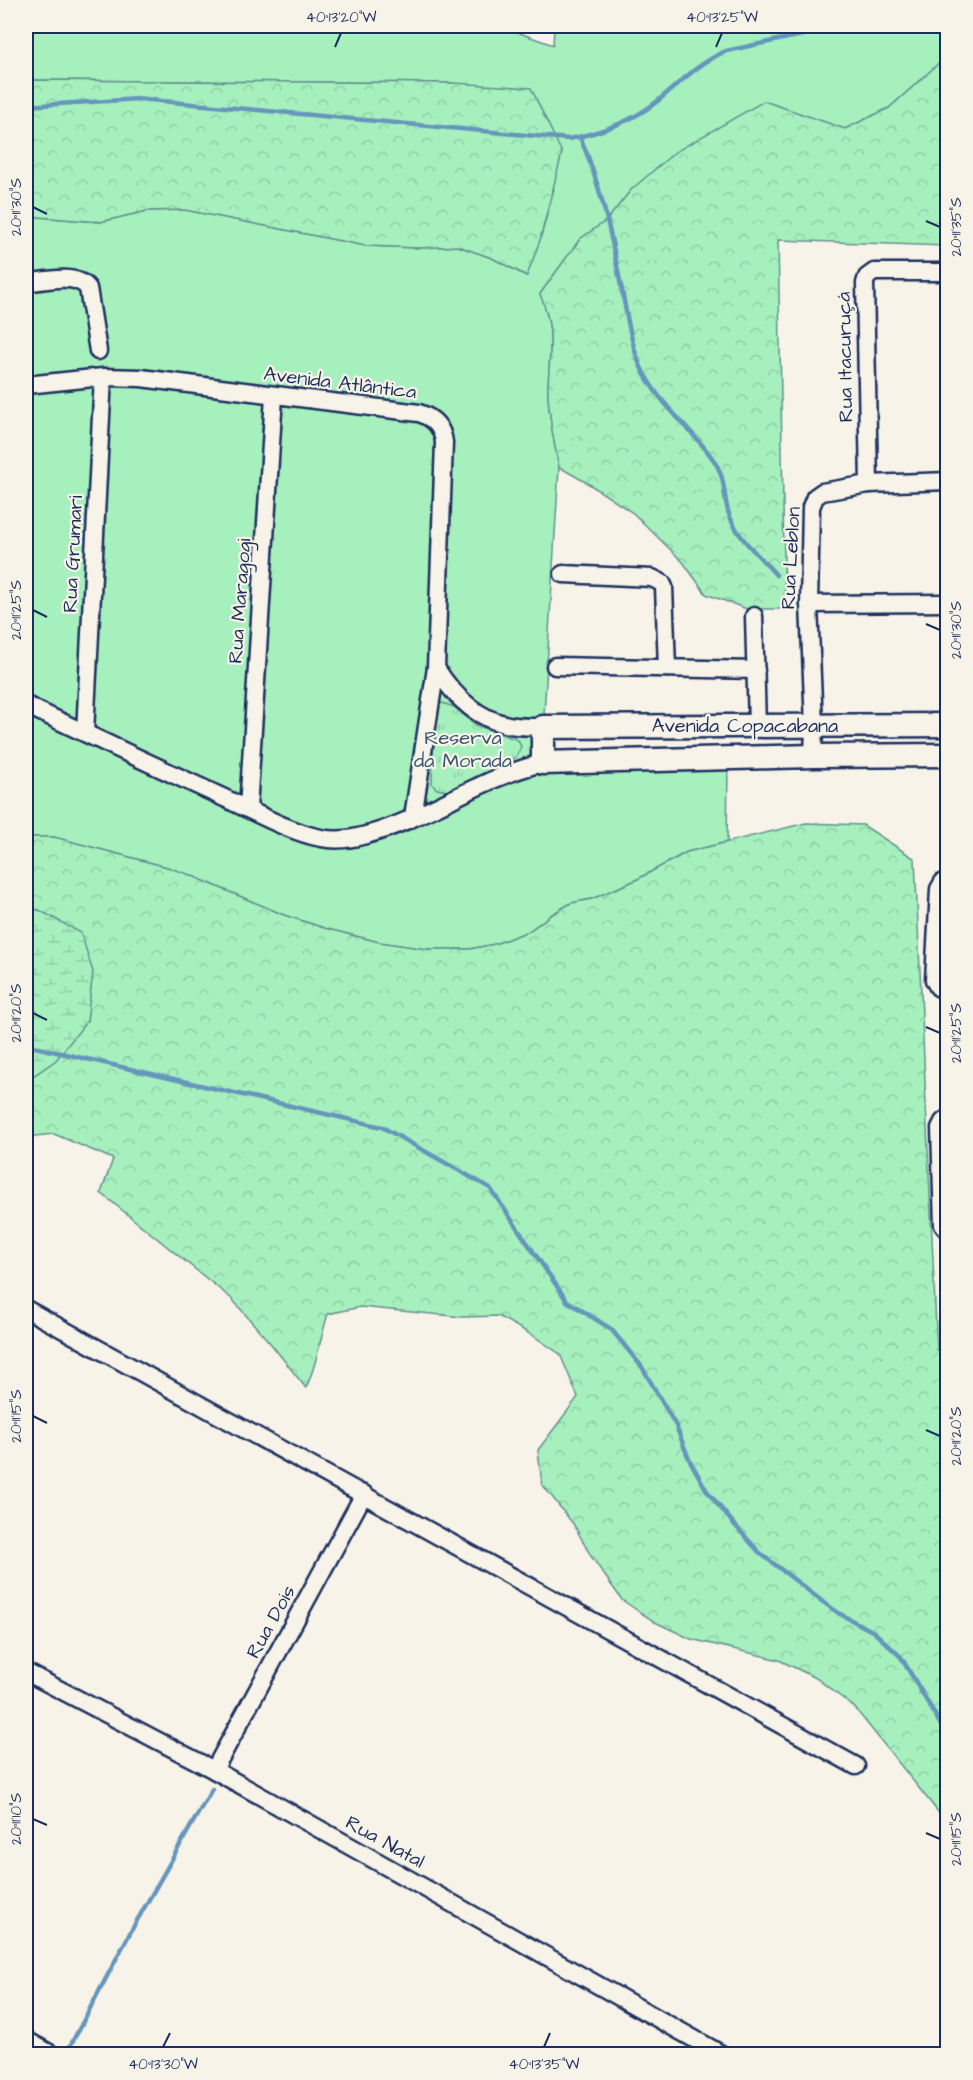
<svg xmlns="http://www.w3.org/2000/svg" width="973" height="2080" font-family="'Architects Daughter',sans-serif">
<style>
.grass{fill:#a6f0be;stroke:#60908e;stroke-width:1.5}
.forest{fill:url(#forest-crowns);stroke:#60908e;stroke-width:1.5}
.wetland{fill:url(#wetland-marsh);stroke:#60908e;stroke-width:1.5}
.park{fill:url(#park-tufts);stroke:#60908e;stroke-width:1.5}
.lines{fill:none;stroke-linecap:round;stroke-linejoin:round}
.stream{stroke:#6596bb;stroke-width:4.5}
.street-casing{stroke:#1b2f5e;stroke-width:21}
.secondary-casing{stroke:#1b2f5e;stroke-width:27}
.street{stroke:#f7f3e8;stroke-width:16}
.secondary{stroke:#f7f3e8;stroke-width:22}
.ticks{fill:none;stroke:#1b2f5e;stroke-width:2}
.labels{text-anchor:middle;dominant-baseline:central;stroke-width:4.5;stroke-linejoin:round;paint-order:stroke}
.street-label{font-size:20px;fill:#1b2f5e;stroke:#f7f3e8}
.park-label{font-size:20px;fill:#375671;stroke:#f7f3e8}
.neatline{fill:none;stroke:#1b2f5e;stroke-width:2}
.ticks-label{font-size:15px;text-anchor:middle;fill:#1b2f5e}
</style>
<defs>
<pattern id="forest-crowns" width="20" height="18" patternUnits="userSpaceOnUse" patternTransform="scale(1.5)"><rect width="20" height="18" fill="#a6f0be"/><path d="M2 6a3 3 0 1 1 6 0M12 15a3 3 0 1 1 6 0" fill="none" stroke="#8ecea6"/></pattern>
<pattern id="wetland-marsh" width="20" height="14" patternUnits="userSpaceOnUse" patternTransform="scale(1.5)"><rect width="20" height="14" fill="#a6f0be"/><path d="M1 5h8M5 5V1M11 12h8M15 12V8" fill="none" stroke="#8ecea6"/></pattern>
<pattern id="park-tufts" width="24" height="20" patternUnits="userSpaceOnUse" patternTransform="scale(1.5)"><rect width="24" height="20" fill="#a6f0be"/><path d="M3 7l-1-3M5 7V3M7 7l1-3M15 17l-1-3M17 17v-4M19 17l1-3" fill="none" stroke="#8ecea6"/></pattern>
</defs>
<rect width="100%" height="100%" fill="#f7f3e8"/>
<filter id="ink" filterUnits="userSpaceOnUse"><feTurbulence type="fractalNoise" baseFrequency=".0167" numOctaves="2"/><feDisplacementMap in="SourceGraphic" scale="12" xChannelSelector="R" yChannelSelector="G"/><feConvolveMatrix kernelMatrix="1 2 1 2 8 2 1 2 1" color-interpolation-filters="sRGB"/></filter>
<g filter="url(#ink)">
<path class="grass" d="M 26,26 L 500,26 L 553,45 L 554,29 L 560,26 L 947,26 L 947,64 L 938,65 L 889,108 L 845,129 L 764,101 L 631,190 L 607,220 L 580,239 L 540,294 C 557,334 548,354 548,394 C 549,419 554,443 559,467 L 541,765 L 728,766 L 727,842 L 687,852 L 636,880 L 592,899 L 571,903 L 551,915 L 529,931 L 495,944 L 470,949 L 426,949 L 379,942 L 324,928 L 284,915 L 190,875 L 167,867 L 54,837 L 26,837 L 26,216 L 100,222 L 147,211 L 185,210 L 366,246 L 419,248 L 458,246 L 492,258 L 526,276 L 540,240 L 554,189 L 453,83 L 26,80 Z"/>
<g class="forest">
<path d="M 938,64 L 947,64 L 947,246 L 778,240 L 785,609 L 747,609 L 706,594 L 683,562 L 633,513 L 589,484 L 559,467 C 554,443 549,419 548,394 C 548,354 557,334 540,294 L 580,239 L 607,220 L 631,190 L 675,152 L 764,101 L 845,129 L 889,108 Z"/>
<path d="M 26,80 L 453,83 L 531,88 L 562,153 L 540,240 L 527,276 L 492,258 L 458,246 L 419,248 L 366,246 L 185,210 L 147,211 L 100,222 L 26,216 Z"/>
<path d="M 806,823 L 863,825 L 915,859 L 937,1350 L 948,1351 L 947,1823 L 854,1707 L 816,1678 L 779,1660 L 691,1639 L 655,1622 L 622,1600 L 591,1556 L 574,1525 L 542,1484 L 538,1450 L 578,1397 L 560,1354 L 532,1335 L 498,1316 L 463,1317 L 360,1307 L 328,1314 C 320,1339 317,1364 306,1388 L 271,1344 L 232,1299 L 101,1193 L 113,1159 L 54,1134 L 26,1137 L 26,1081 L 56,1060 L 39,910 L 26,908 L 26,837 L 54,837 L 167,867 L 190,875 L 284,915 L 324,928 L 379,942 L 426,949 L 470,949 L 495,944 L 529,931 L 551,915 L 571,903 L 592,899 L 636,880 L 687,852 Z"/>
</g>
<path class="wetland" d="M 26,908 L 39,910 L 81,933 L 93,972 L 87,1021 L 56,1060 L 26,1081 Z"/>
<path class="park" d="M 442,703 L 454,707 L 476,725 L 518,740 L 521,747 L 516,757 L 447,791 L 437,789 L 432,784 L 434,709 Z"/>
<g class="lines">
<g class="stream">
<path d="M 26,106 L 139,99 L 569,139 C 598,133 631,122 655,103 C 679,84 698,63 726,51 L 844,26"/>
<path d="M 580,137 C 601,185 611,235 621,286 C 626,309 629,334 637,357 C 650,397 689,425 713,459 C 729,482 721,498 731,519 C 741,542 761,557 776,575"/>
<path d="M 26,1045 L 382,1127 L 490,1188 L 567,1301 L 611,1329 L 642,1367 L 676,1426 L 689,1459 L 707,1491 L 733,1523 L 760,1553 L 823,1602 L 840,1614 L 874,1632 L 901,1657 L 948,1737"/>
<path d="M 68,2050 L 131,1931 L 212,1789"/>
</g>
<g class="street-casing">
<g id="street">
<path d="M 26,283 C 44,281 75,272 88,288 L 98,351"/>
<path d="M 26,385 L 103,377 L 141,378 L 419,413 C 434,418 442,427 444,442 L 436,668 L 413,817"/>
<path d="M 869,484 L 865,283 L 867,277 L 874,272 L 948,272"/>
<path d="M 563,574 L 652,578 L 662,583 L 664,587 L 667,668"/>
<path d="M 809,604 L 948,603"/>
<path d="M 754,616 L 757,727"/>
<path d="M 555,666 L 756,670"/>
<path d="M 436,668 C 453,695 476,719 509,725 C 520,727 532,727 543,727"/>
<path d="M 26,705 C 90,736 155,766 220,796 C 249,809 291,833 321,838 C 336,841 352,839 366,835 C 428,818 481,777 543,763"/>
<path d="M 85,733 L 103,377"/>
<path d="M 813,756 L 814,726 L 809,604 L 811,507 L 815,497 L 822,492 L 869,484 L 948,481"/>
<path d="M 248,809 L 274,396"/>
<path d="M 948,881 L 943,882 L 939,889 L 934,980 L 938,987 L 948,992"/>
<path d="M 948,1118 L 943,1122 L 940,1128 L 943,1225 L 948,1231"/>
<path d="M 26,1309 L 856,1766"/>
<path d="M 26,1672 L 214,1770 L 721,2054"/>
<path d="M 214,1770 L 364,1494"/>
<path d="M 26,2040 L 51,2054"/>
</g>
</g>
<g class="secondary-casing">
<path id="secondary" d="M 948,725 L 543,727 L 543,763 L 813,756 L 948,755"/>
</g>
<use href="#street" class="street"/>
<use href="#secondary" class="secondary"/>
</g>
</g>
<path class="ticks" d="M 335,47 L 341,33M 716,47 L 722,33M 33,207 L 47,214M 926,221 L 940,227M 33,610 L 47,617M 926,624 L 940,630M 33,1013 L 47,1020M 926,1027 L 940,1033M 33,1416 L 47,1423M 926,1430 L 940,1436M 33,1819 L 47,1825M 926,1833 L 940,1839M 163,2047 L 170,2033M 544,2047 L 550,2033"/>
<g class="labels">
<g class="street-label">
<text transform="translate(845 357) rotate(-91)">Rua Itacuruçá</text>
<text transform="translate(340 383) rotate(7)">Avenida Atlântica</text>
<text transform="translate(73 554) rotate(-87)">Rua Grumari</text>
<text transform="translate(791 558) rotate(-87)">Rua Leblon</text>
<text transform="translate(240 601) rotate(-86)">Rua Maragogi</text>
<text x="745" y="726">Avenida Copacabana</text>
<text transform="translate(271 1622) rotate(-61)">Rua Dois</text>
<text transform="translate(385 1842) rotate(29)">Rua Natal</text>
</g>
<g class="park-label">
<text x="463" y="738">Reserva<tspan x="463" dy="23">da Morada</tspan></text>
</g>
</g>
<rect width="973" height="2080" fill="none" stroke="#f7f3e8" stroke-width="66"/>
<rect x="33" y="33" width="907" height="2014" class="neatline"/>
<g class="ticks-label">
<text x="341" y="22">40°13'20"W</text>
<text x="722" y="22">40°13'25"W</text>
<text transform="translate(16 207) rotate(-90)" y="5">20°11'30"S</text>
<text transform="translate(956 227) rotate(-90)" y="5">20°11'35"S</text>
<text transform="translate(16 610) rotate(-90)" y="5">20°11'25"S</text>
<text transform="translate(956 630) rotate(-90)" y="5">20°11'30"S</text>
<text transform="translate(16 1013) rotate(-90)" y="5">20°11'20"S</text>
<text transform="translate(956 1033) rotate(-90)" y="5">20°11'25"S</text>
<text transform="translate(16 1416) rotate(-90)" y="5">20°11'15"S</text>
<text transform="translate(956 1436) rotate(-90)" y="5">20°11'20"S</text>
<text transform="translate(16 1819) rotate(-90)" y="5">20°11'10"S</text>
<text transform="translate(956 1839) rotate(-90)" y="5">20°11'15"S</text>
<text x="163" y="2069">40°13'30"W</text>
<text x="544" y="2069">40°13'35"W</text>
</g>
</svg>
